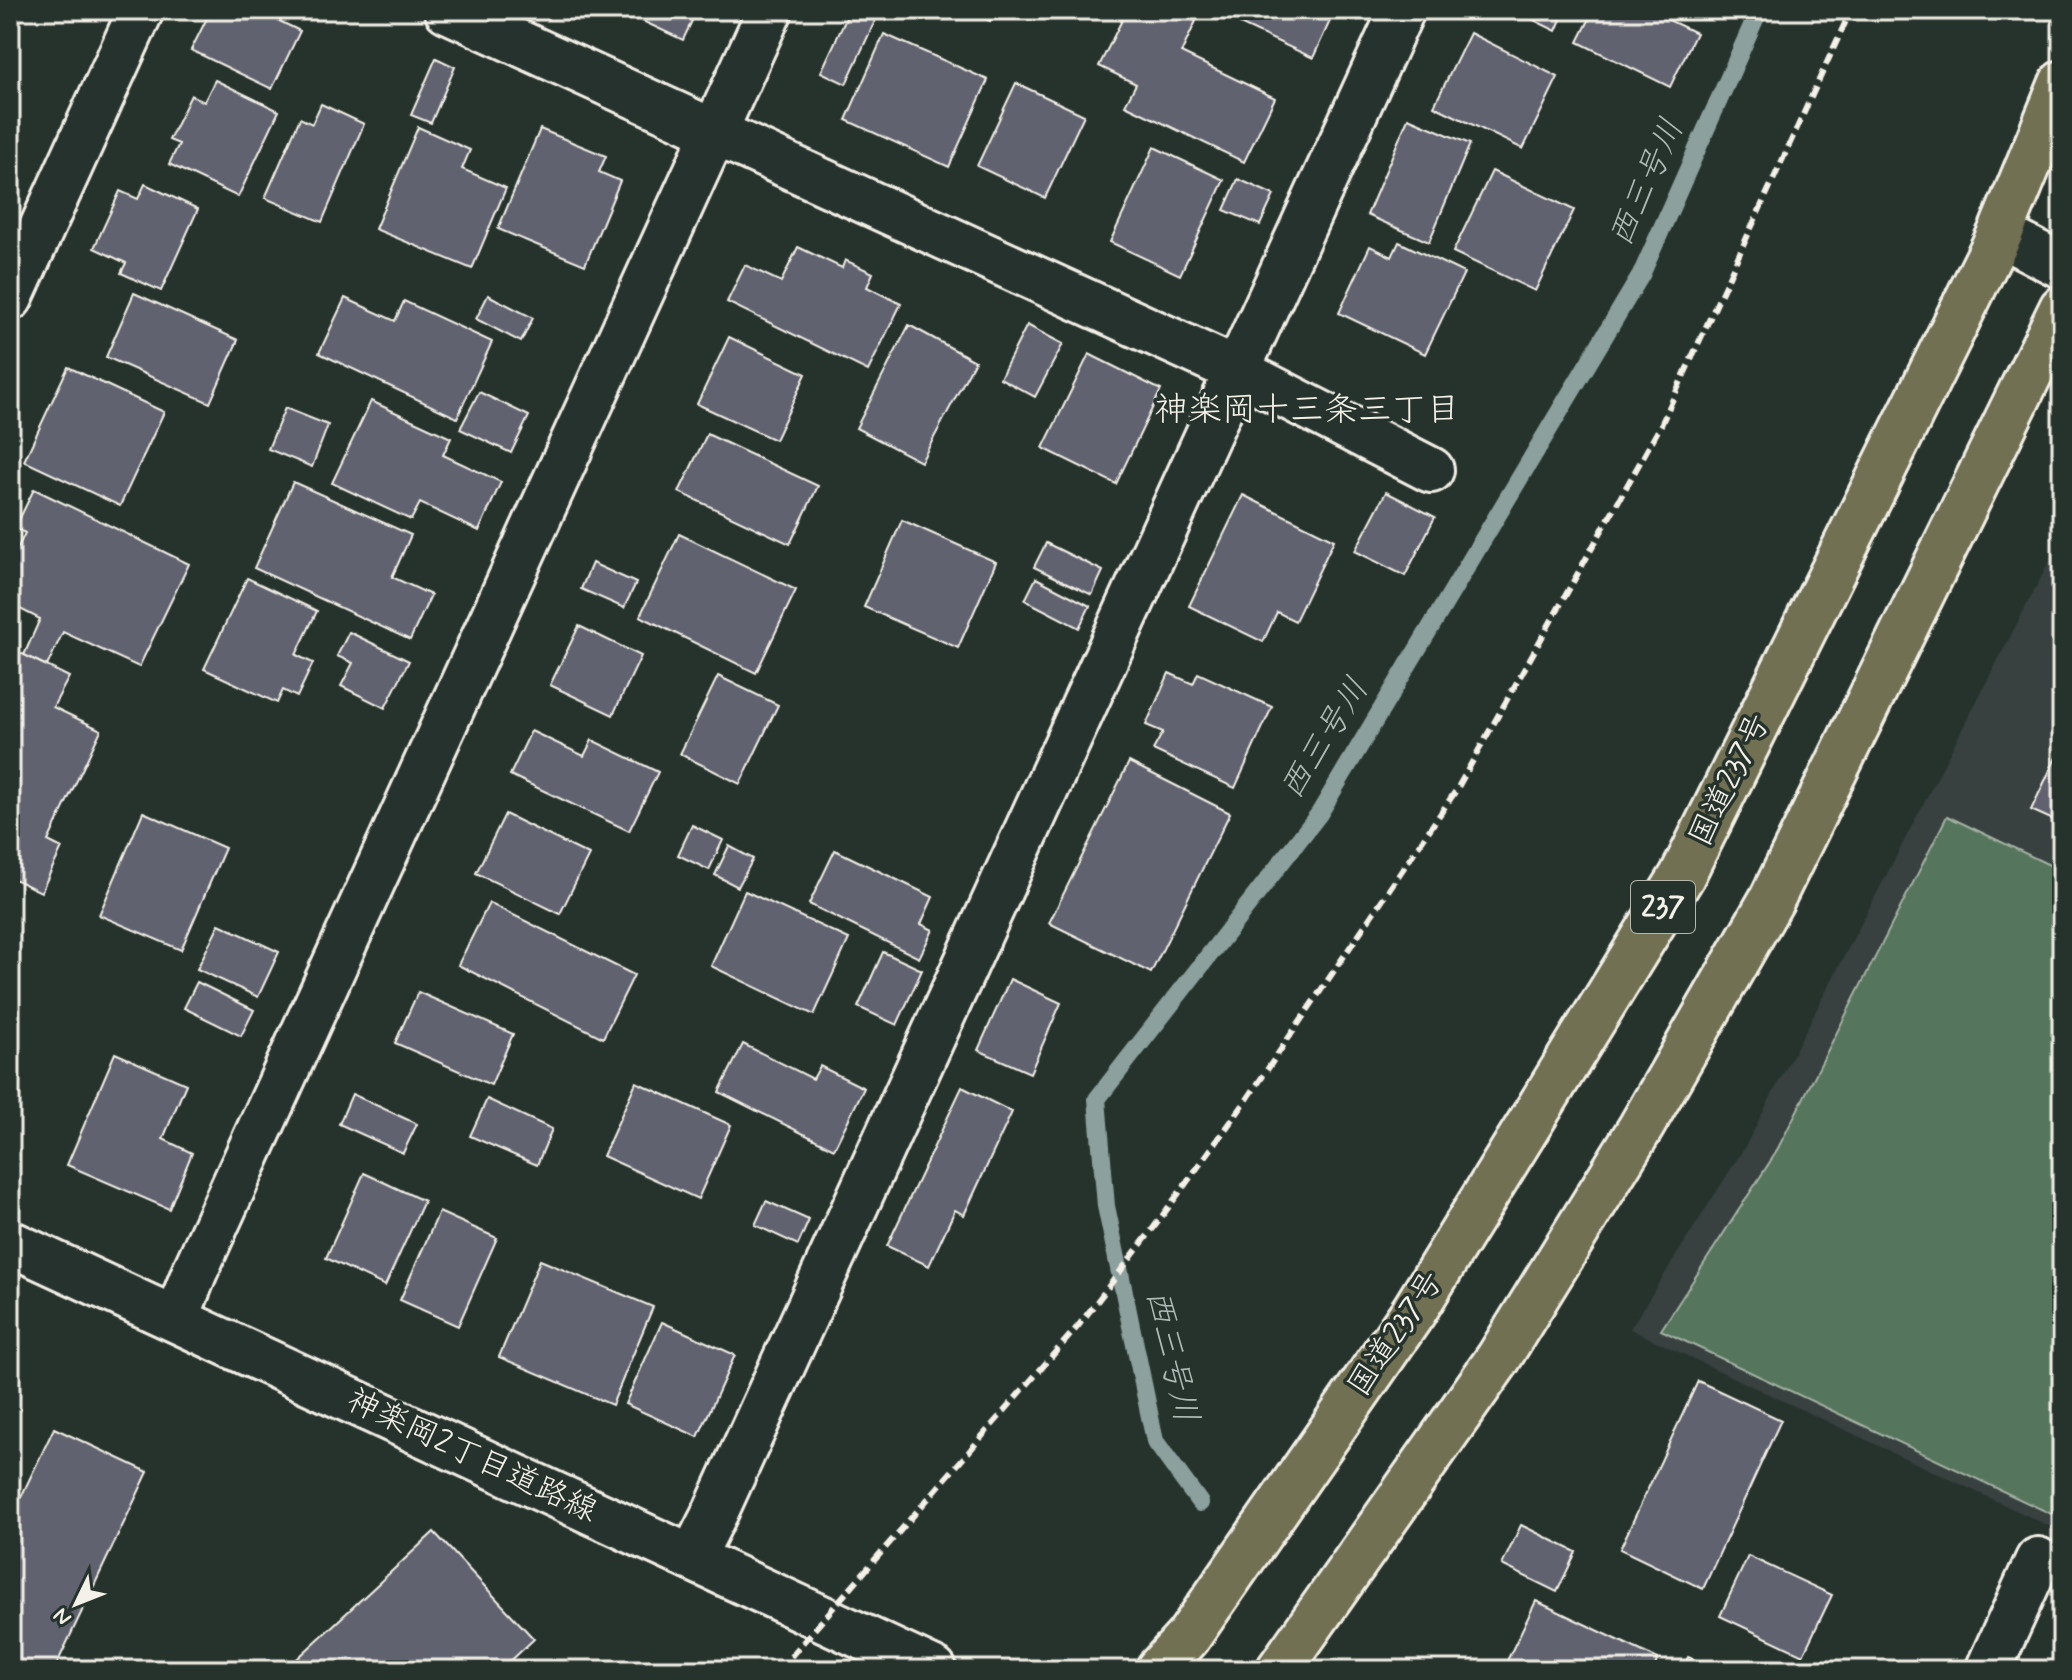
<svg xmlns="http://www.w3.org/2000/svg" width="2072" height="1680" font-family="Mynerve,'Klee One',sans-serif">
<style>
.built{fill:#374141}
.green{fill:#55745d;stroke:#a4b2a2;stroke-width:2}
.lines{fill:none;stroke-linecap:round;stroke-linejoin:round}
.stream{stroke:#8ca09d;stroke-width:18}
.building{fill:#60626f;stroke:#f4f1e8;stroke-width:2}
.minor-casing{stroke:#f4f1e8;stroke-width:50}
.trunk-casing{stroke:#f4f1e8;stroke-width:50}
.minor{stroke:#26332d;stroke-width:44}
.trunk{stroke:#716f52;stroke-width:44}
.rail{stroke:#f4f1e8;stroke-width:6;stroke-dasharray:12 6;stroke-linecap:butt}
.labels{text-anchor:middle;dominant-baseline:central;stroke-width:7;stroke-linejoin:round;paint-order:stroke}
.shield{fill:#26332d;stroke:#b6b8b0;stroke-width:2}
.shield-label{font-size:30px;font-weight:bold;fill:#f4f1e8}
.street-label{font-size:32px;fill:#f4f1e8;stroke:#26332d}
.water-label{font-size:34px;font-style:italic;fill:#aebbb6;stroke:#26332d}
.neighbourhood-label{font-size:34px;fill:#f4f1e8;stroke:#26332d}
</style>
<rect width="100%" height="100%" fill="#26332d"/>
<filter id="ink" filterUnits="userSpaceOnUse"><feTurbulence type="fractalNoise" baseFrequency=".0125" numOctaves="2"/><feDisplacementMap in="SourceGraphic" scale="16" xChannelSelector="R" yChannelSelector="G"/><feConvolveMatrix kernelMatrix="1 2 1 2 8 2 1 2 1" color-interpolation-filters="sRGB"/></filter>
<g filter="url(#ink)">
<path class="built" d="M 2062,537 L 2062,1532 L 1630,1329 L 1746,1145 Z"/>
<path class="green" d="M 1947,816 L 2062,871 L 2062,1519 L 1661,1330 L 1775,1154 Z"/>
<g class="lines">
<path class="stream" d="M 1200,1503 L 1155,1441 L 1106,1206 L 1097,1099 L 1319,814 L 1641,275 L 1759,10"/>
</g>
<g class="building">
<path d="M 211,10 L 223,16 L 226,10 L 257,10 L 300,31 L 272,89 L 191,50 Z"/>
<path d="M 619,10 L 697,10 L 683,40 Z"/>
<path d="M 850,10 L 857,10 L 876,19 L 846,84 L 821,72 Z"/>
<path d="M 967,10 L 995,10 L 990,21 Z"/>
<path d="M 1127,10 L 1173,10 L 1196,21 L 1181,53 L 1275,98 L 1244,162 L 1125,105 L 1136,84 L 1099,66 Z"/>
<path d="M 1230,10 L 1335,10 L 1313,58 L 1227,18 Z"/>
<path d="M 1513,10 L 1565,10 L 1556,31 Z"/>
<path d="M 1594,10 L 1648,10 L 1696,33 L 1670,87 L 1578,42 Z"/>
<path d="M 1470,33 L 1558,77 L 1523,149 L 1434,106 Z"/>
<path d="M 884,34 L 988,80 L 949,167 L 846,120 Z"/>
<path d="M 436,58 L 455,67 L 431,123 L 411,115 Z"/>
<path d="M 215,80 L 279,111 L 238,197 L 169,164 L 179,144 L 169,140 L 191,95 L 204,102 Z"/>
<path d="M 1016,83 L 1084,115 L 1045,198 L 977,166 Z"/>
<path d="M 321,104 L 364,124 L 322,222 L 265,198 L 300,118 L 312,124 Z"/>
<path d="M 1408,118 L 1470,144 L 1429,242 L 1367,215 Z"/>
<path d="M 418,127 L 470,150 L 462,169 L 506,188 L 472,269 L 375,229 Z"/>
<path d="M 540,129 L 606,156 L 599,172 L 620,181 L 585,265 L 498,229 Z"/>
<path d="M 1154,147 L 1224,180 L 1180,275 L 1110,242 Z"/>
<path d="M 1492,171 L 1574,210 L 1535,291 L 1453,252 Z"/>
<path d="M 1238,179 L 1274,195 L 1260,225 L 1224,210 Z"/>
<path d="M 145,184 L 198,209 L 161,291 L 121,273 L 126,263 L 94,248 L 120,191 L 138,199 Z"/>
<path d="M 1399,242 L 1464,273 L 1425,354 L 1339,313 L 1370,246 L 1392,257 Z"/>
<path d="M 798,247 L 842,268 L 845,260 L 873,273 L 867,287 L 901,304 L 868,371 L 727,302 L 745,265 L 781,282 Z"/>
<path d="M 134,293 L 238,340 L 210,403 L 106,357 Z"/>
<path d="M 488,295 L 533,318 L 521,342 L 476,319 Z"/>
<path d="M 345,298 L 395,321 L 404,301 L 492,342 L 457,418 L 319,353 Z"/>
<path d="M 909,325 L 975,361 L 921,462 L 856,428 Z"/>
<path d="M 1027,325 L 1063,344 L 1035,397 L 1000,378 Z"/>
<path d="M 729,337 L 806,374 L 775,440 L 697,404 Z"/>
<path d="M 1089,354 L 1161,390 L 1116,484 L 1043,448 Z"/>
<path d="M 68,367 L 164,412 L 120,506 L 24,461 Z"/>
<path d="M 479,392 L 529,416 L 511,453 L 460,429 Z"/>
<path d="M 371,401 L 451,438 L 443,455 L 501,482 L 479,531 L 420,503 L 411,520 L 332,483 Z"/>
<path d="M 285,408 L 328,425 L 312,467 L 268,449 Z"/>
<path d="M 707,434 L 818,486 L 790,544 L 679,492 Z"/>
<path d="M 293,482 L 411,535 L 392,577 L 431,595 L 410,640 L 254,568 Z"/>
<path d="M 34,489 L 189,564 L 139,667 L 63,632 L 47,666 L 24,655 L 40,619 L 10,604 L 10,564 L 25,533 L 15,528 Z"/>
<path d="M 1386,492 L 1435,517 L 1405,576 L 1355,551 Z"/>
<path d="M 1243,495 L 1334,540 L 1295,621 L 1277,612 L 1263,642 L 1189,606 Z"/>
<path d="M 902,520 L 996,562 L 958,648 L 864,607 Z"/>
<path d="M 679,534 L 796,590 L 756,673 L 640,616 Z"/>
<path d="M 1046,543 L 1103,571 L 1092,595 L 1034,567 Z"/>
<path d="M 592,563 L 636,583 L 624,608 L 581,589 Z"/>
<path d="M 247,578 L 317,611 L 296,655 L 313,663 L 297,697 L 283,690 L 277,703 L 204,669 Z"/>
<path d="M 1036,578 L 1090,606 L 1079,628 L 1025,600 Z"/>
<path d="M 579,626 L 641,656 L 613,715 L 550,685 Z"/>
<path d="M 349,632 L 409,661 L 385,708 L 341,686 L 353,663 L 337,656 Z"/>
<path d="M 10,648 L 69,677 L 53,707 L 101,730 L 48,841 L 62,848 L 41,892 L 10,877 Z"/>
<path d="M 1169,673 L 1193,684 L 1198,673 L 1272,707 L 1235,788 L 1153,750 L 1163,732 L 1146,725 Z"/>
<path d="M 718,676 L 778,705 L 740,784 L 680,754 Z"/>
<path d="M 531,731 L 584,756 L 592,740 L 658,772 L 629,831 L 510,775 Z"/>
<path d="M 2062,745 L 2062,824 L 2031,810 Z"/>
<path d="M 1129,762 L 1230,813 L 1151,973 L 1049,923 Z"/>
<path d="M 143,812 L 225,848 L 181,950 L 99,915 Z"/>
<path d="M 505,814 L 589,855 L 560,914 L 476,873 Z"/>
<path d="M 692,825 L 723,840 L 709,870 L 678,855 Z"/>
<path d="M 729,846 L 753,859 L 738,887 L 715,875 Z"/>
<path d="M 835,850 L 933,897 L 921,924 L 933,930 L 919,958 L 809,904 Z"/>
<path d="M 745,891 L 849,939 L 814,1015 L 711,966 Z"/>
<path d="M 489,903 L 634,975 L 603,1038 L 458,965 Z"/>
<path d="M 219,924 L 279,952 L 258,997 L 197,969 Z"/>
<path d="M 883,952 L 922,970 L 897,1025 L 858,1007 Z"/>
<path d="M 1010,979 L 1061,1003 L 1030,1073 L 978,1050 Z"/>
<path d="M 197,982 L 254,1010 L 241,1036 L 184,1008 Z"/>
<path d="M 418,992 L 513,1034 L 491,1085 L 395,1043 Z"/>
<path d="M 743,1044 L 813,1079 L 820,1066 L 864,1088 L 834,1149 L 719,1092 Z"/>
<path d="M 115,1053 L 186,1084 L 163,1139 L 192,1153 L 169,1209 L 67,1165 Z"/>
<path d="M 636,1082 L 731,1125 L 698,1199 L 603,1156 Z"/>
<path d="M 962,1087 L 1012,1112 L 964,1215 L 955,1210 L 929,1266 L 887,1246 Z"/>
<path d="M 352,1094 L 417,1124 L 403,1153 L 339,1124 Z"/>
<path d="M 487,1099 L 552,1129 L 537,1165 L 470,1136 Z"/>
<path d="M 364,1173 L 424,1201 L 385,1286 L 326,1258 Z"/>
<path d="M 766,1201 L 809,1220 L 798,1245 L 755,1225 Z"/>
<path d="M 439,1212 L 497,1238 L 458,1326 L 400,1300 Z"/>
<path d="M 540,1260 L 653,1307 L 612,1405 L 499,1357 Z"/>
<path d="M 662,1322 L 735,1355 L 698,1437 L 625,1404 Z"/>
<path d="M 1698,1381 L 1781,1420 L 1703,1589 L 1620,1549 Z"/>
<path d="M 54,1428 L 148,1472 L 54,1670 L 10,1670 L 10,1520 Z"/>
<path d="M 1521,1525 L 1576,1552 L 1557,1592 L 1502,1565 Z"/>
<path d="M 434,1532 L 534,1639 L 501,1670 L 285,1670 Z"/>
<path d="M 1748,1556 L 1832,1595 L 1803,1655 L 1720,1616 Z"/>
<path d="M 1536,1601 L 1658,1659 L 1653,1670 L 1511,1670 L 1504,1667 Z"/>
<path d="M 1688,1657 L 1717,1670 L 1682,1670 Z"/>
</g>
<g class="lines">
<g class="minor-casing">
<g id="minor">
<path d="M 447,10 L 1238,371 L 1431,470"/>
<path d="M 2000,234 L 2062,266"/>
<path d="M 10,298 L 141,10"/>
<path d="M 10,1243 L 934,1670"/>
<path d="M 176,1319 L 195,1271 L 770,10"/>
<path d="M 692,1558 L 716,1511 L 1402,10"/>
<path d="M 1988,1670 L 2038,1560"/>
</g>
</g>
<g class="trunk-casing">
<g id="trunk">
<path d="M 1158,1670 L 1188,1637 L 1414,1311 L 1682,876 L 2000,234 L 2062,83"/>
<path d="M 1279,1670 L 1498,1359 L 1641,1127 L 1772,899 L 2062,308"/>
</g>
</g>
<use href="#minor" class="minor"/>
<use href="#trunk" class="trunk"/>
<path class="rail" d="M 779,1670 L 1079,1325 L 1152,1230 L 1246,1101 L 1457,789 L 1661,425 L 1851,10"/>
</g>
</g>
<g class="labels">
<rect class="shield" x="1631" y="881" width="64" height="52" rx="6"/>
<g class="shield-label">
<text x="1663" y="907">237</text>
</g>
<g class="street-label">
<text transform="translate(1730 780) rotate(-64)">国道237号</text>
<text transform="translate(1396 1334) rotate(-56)">国道237号</text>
<text transform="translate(472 1456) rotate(25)">神楽岡2丁目道路線</text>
</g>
<g class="water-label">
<text transform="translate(1647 183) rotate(-66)">西三号川</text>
<text transform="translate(1325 739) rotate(-58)">西三号川</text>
<text transform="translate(1171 1356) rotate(77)">西三号川</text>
</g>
<g class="neighbourhood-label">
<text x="1307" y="410">神楽岡十三条三丁目</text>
</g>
</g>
<rect width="2072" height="1680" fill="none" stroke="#26332d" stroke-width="40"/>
<rect x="20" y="20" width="2032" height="1640" fill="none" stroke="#f4f1e8" stroke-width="3" filter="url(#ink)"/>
<g transform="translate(76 1604) rotate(227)" stroke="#26332d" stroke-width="6" paint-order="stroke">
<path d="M0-6L14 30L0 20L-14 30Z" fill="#f4f1e8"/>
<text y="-12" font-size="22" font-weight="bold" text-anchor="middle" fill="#f4f1e8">N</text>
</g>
</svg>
